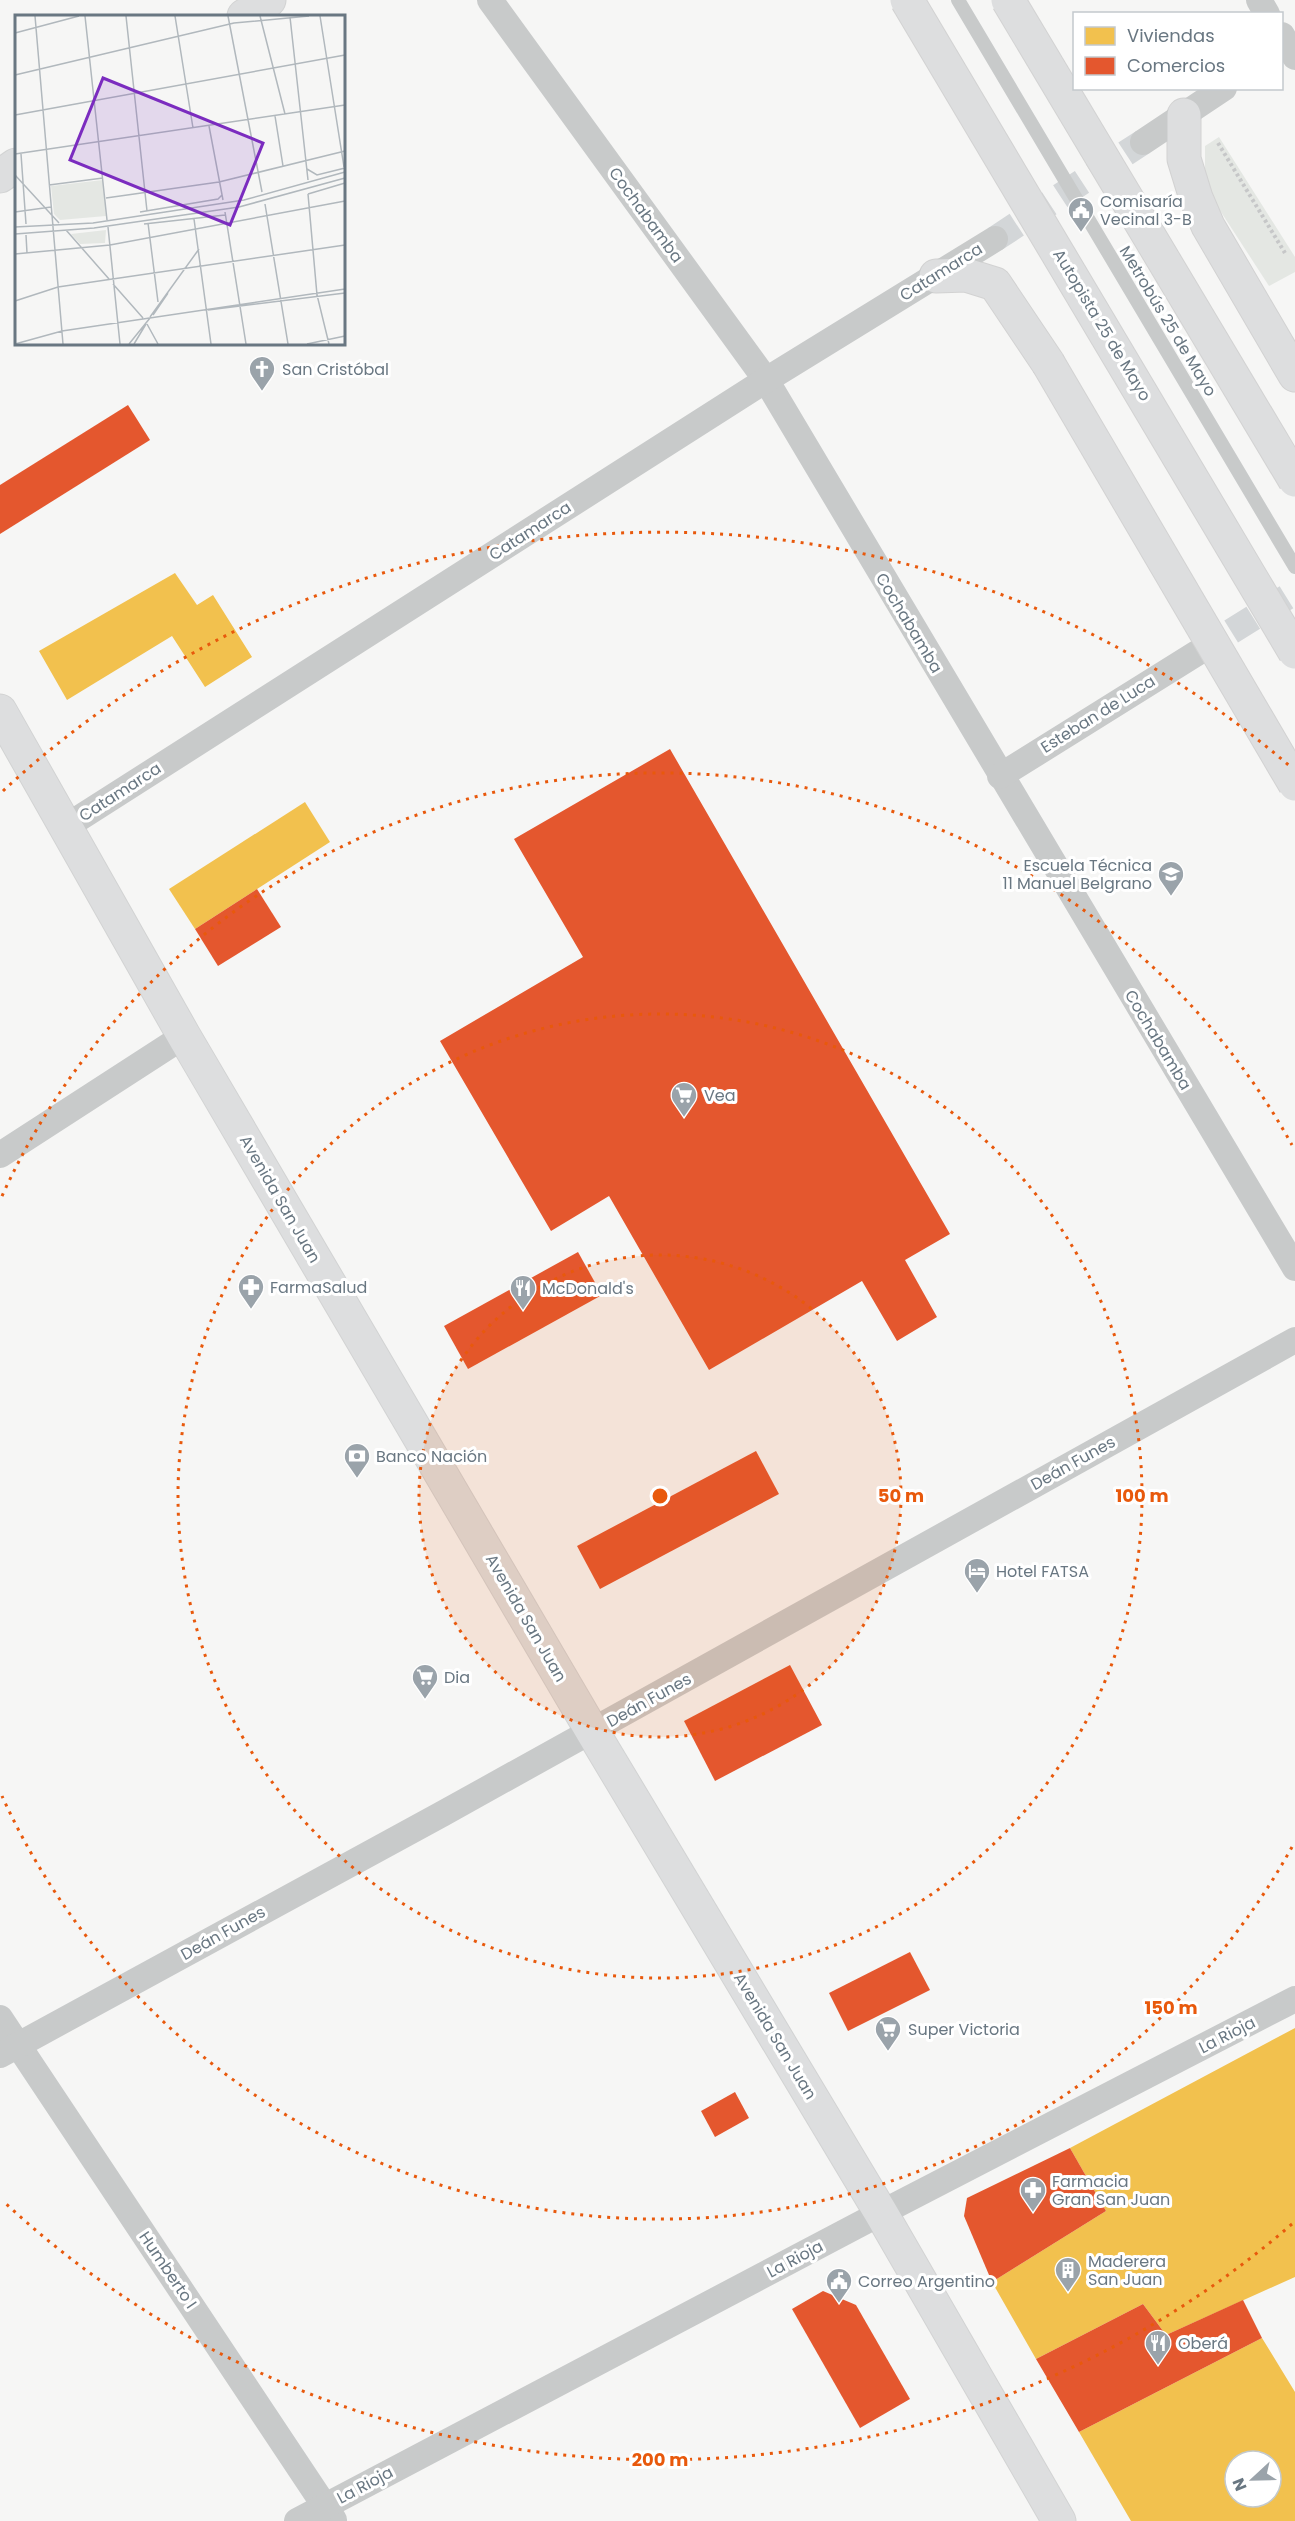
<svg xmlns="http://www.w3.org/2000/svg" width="1295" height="2521" font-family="Poppins,sans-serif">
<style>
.green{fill:#e4e7e3}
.homes{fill:#f2c14e;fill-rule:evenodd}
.shops{fill:#e4572e}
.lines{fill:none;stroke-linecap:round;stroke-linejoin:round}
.minor-tunnel{stroke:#d3d6d8;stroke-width:26;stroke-dasharray:26 13;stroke-linecap:butt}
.secondary-casing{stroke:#d2d3d3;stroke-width:35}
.primary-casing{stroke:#d2d3d3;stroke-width:35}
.motorway-casing{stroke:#d2d2d2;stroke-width:35}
.path{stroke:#c6c7c8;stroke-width:4;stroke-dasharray:3 3;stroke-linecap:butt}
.minor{stroke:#c8caca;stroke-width:26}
.secondary{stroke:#dddedf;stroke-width:33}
.primary{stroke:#dddedf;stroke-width:33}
.motorway{stroke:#dddedf;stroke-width:33}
.motorway-bridge-casing{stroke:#d2d2d2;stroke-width:35;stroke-linecap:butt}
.service-bridge{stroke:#c8caca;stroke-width:14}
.motorway-bridge{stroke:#dddedf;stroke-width:33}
.ring{fill:none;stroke:#e8590c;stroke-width:3;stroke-dasharray:3 6}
.labels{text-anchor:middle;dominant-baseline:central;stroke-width:6;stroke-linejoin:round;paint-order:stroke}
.poi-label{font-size:16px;fill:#697782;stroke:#fff;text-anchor:start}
.street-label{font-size:16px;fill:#697782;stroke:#fff}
.inset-road{fill:none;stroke:#b1b8bd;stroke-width:1.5}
.view{fill:#7b2cbf;fill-opacity:0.15;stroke:#7b2cbf;stroke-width:3}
.inset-edge{fill:none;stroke:#697782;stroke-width:3}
.centre{fill:#e8590c;stroke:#fff;stroke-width:3}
.ring-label{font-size:18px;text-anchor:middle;font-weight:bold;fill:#e8590c;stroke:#fff;stroke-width:6;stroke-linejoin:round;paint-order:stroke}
</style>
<rect width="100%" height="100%" fill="#f6f6f5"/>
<path class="green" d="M 1219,137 L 1295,257 L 1295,272 L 1269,286 L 1210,195 L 1205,169 L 1205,146 Z"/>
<g class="homes">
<path d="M 175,573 L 197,605 L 213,595 L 252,657 L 205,687 L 172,636 L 67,700 L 39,651 Z"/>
<path d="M 305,802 L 330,842 L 195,929 L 169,889 Z"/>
<path d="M 1295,2028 L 1295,2277 L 1166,2335 L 1143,2304 L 1036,2359 L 992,2282 L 1106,2211 L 1070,2148 Z"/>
<path d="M 1262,2338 L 1295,2392 L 1295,2521 L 1131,2521 L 1079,2432 ZM 1235,2461 L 1271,2461 L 1271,2497 L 1235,2497 Z"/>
</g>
<g class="shops">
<path d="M 128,405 L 150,440 L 0,534 L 0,485 Z"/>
<path d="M 670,749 L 950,1234 L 905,1260 L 937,1317 L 897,1341 L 862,1281 L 709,1370 L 609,1196 L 551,1231 L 440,1041 L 583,957 L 514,839 Z"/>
<path d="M 257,889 L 281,927 L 218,966 L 195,929 Z"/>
<path d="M 578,1252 L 602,1295 L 468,1369 L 444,1326 Z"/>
<path d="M 756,1451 L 779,1494 L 600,1589 L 577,1546 Z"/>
<path d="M 790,1665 L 822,1725 L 715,1781 L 684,1721 Z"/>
<path d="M 910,1952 L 930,1990 L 848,2031 L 829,1993 Z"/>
<path d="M 735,2092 L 749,2118 L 715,2137 L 701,2111 Z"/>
<path d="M 1070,2148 L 1106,2211 L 992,2282 L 964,2216 L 967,2198 Z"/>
<path d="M 823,2291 L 856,2305 L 910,2399 L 860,2428 L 792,2309 Z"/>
<path d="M 1243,2300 L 1262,2338 L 1079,2432 L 1036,2359 L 1143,2304 L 1166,2335 Z"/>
</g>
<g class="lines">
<g class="minor-tunnel">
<path d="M 995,239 L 1143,142"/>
<path d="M 1198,652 L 1295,592"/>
</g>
<g class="secondary-casing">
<g id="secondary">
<path d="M 244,16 L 269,0"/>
<path d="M 0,176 L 16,165"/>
</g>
</g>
<g class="primary-casing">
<path id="primary" d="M 0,711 L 184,1036 L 592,1731 L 881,2213 L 1059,2521"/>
</g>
<g class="motorway-casing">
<g id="motorway">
<path d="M 1184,115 L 1184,159 L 1196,198 L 1208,226 L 1295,375"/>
<path d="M 936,276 L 966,275 L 995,284 L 1048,363"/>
</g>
</g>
<path class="path" d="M 1218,143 L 1285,253"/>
<g class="minor">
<path d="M 490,0 L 766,380 L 1295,1268"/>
<path d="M 1259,0 L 1267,14"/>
<path d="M 1282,35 L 1295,57"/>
<path d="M 1143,142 L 1224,88"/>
<path d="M 1000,776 L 1197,653"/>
<path d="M 67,826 L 766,380 L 995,239"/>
<path d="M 0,1155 L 184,1036"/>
<path d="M 0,2018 L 334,2520"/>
<path d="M 0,2055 L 442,1814 L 1295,1340"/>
<path d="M 297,2521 L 881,2213 L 1295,1999"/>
</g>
<use href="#secondary" class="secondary"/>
<use href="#primary" class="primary"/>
<use href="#motorway" class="motorway"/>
<g class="motorway-bridge-casing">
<g id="motorway-bridge">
<path d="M 907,0 L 1295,652"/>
<path d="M 1008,0 L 1295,480"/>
<path d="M 1048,363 L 1295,784"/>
</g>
</g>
<path class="service-bridge" d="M 958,0 L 1295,567"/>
<use href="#motorway-bridge" class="motorway-bridge"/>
</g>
<circle cx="660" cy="1496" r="241" fill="#e8590c" fill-opacity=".12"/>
<g class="ring">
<circle cx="660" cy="1496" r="241"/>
<circle cx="660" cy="1496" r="482"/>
<path d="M1292 1847A723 723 0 0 1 2 1796M2 1196A723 723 0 0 1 1292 1145"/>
<path d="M1292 2224A964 964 0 0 1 3 2201M3 791A964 964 0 0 1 1292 768"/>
</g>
<defs>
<g id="civic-pin" transform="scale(1.35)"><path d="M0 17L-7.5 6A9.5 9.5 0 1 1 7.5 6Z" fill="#9aa3aa" stroke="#fff"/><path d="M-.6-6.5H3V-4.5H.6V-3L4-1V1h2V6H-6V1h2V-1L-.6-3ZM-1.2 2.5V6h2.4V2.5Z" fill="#fff"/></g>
<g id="church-pin" transform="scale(1.35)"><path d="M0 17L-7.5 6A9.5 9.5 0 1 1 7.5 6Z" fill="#9aa3aa" stroke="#fff"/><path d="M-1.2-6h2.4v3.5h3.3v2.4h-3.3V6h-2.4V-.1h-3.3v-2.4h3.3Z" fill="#fff"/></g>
<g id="school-pin" transform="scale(1.35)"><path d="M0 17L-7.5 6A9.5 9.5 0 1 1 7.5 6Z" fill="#9aa3aa" stroke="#fff"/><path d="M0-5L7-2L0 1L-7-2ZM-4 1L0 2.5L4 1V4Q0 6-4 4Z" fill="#fff"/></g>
<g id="supermarket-pin" transform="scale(1.35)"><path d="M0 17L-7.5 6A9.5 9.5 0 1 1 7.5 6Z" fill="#9aa3aa" stroke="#fff"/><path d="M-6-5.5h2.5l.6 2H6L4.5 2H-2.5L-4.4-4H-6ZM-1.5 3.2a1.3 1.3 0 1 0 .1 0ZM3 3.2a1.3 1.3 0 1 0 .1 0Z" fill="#fff"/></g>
<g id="pharmacy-pin" transform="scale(1.35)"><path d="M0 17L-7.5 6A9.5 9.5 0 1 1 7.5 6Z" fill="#9aa3aa" stroke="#fff"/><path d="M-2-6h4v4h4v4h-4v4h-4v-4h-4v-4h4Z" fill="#fff"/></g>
<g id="restaurant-pin" transform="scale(1.35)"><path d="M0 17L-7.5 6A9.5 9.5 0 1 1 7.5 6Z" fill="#9aa3aa" stroke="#fff"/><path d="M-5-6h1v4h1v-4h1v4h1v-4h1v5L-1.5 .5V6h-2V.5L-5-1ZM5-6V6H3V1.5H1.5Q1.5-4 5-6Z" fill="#fff"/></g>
<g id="bank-pin" transform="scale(1.35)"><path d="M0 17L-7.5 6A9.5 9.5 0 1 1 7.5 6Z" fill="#9aa3aa" stroke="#fff"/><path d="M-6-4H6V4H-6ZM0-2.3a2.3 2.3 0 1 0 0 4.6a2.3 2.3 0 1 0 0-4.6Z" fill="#fff"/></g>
<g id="hotel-pin" transform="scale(1.35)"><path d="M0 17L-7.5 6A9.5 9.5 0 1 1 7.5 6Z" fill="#9aa3aa" stroke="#fff"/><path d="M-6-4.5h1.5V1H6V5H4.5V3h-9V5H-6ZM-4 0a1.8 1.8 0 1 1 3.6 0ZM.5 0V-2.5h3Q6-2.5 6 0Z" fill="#fff"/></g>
<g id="building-pin" transform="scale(1.35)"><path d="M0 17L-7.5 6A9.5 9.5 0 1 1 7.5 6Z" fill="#9aa3aa" stroke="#fff"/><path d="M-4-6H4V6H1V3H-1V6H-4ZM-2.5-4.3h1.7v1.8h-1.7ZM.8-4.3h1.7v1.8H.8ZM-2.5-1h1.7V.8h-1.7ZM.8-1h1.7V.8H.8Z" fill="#fff"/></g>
</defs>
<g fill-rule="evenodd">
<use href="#civic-pin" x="1081" y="210"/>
<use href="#church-pin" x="262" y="369"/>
<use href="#school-pin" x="1171" y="874"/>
<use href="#supermarket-pin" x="684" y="1095"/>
<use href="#pharmacy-pin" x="251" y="1287"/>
<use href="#restaurant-pin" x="523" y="1288"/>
<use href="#bank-pin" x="357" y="1456"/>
<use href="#hotel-pin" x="977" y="1571"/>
<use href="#supermarket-pin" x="425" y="1677"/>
<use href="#supermarket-pin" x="888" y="2029"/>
<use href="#pharmacy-pin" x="1033" y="2190"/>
<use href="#building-pin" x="1068" y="2270"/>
<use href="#civic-pin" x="839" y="2281"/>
<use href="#restaurant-pin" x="1158" y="2343"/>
</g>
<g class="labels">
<g class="poi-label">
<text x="1100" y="201">Comisaría<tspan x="1100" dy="18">Vecinal 3-B</tspan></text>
<text x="282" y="369">San Cristóbal</text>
<text x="1152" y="865" text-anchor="end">Escuela Técnica<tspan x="1152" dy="18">11 Manuel Belgrano</tspan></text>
<text x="704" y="1095">Vea</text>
<text x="270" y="1287">FarmaSalud</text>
<text x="542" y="1288">McDonald's</text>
<text x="376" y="1456">Banco Nación</text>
<text x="996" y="1571">Hotel FATSA</text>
<text x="444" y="1677">Dia</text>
<text x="908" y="2029">Super Victoria</text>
<text x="1052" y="2181">Farmacia<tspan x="1052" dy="18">Gran San Juan</tspan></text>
<text x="1088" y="2261">Maderera<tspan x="1088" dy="18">San Juan</tspan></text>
<text x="858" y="2281">Correo Argentino</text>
<text x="1178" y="2343">Oberá</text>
</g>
<g class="street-label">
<text transform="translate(646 215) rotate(54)">Cochabamba</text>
<text transform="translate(941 272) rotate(-32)">Catamarca</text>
<text transform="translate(1168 321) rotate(59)">Metrobús 25 de Mayo</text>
<text transform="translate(1102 325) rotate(59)">Autopista 25 de Mayo</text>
<text transform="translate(530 531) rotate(-33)">Catamarca</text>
<text transform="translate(909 623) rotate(59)">Cochabamba</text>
<text transform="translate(1098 714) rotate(-32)">Esteban de Luca</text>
<text transform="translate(120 792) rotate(-33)">Catamarca</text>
<text transform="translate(1158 1040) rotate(59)">Cochabamba</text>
<text transform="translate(280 1199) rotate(60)">Avenida San Juan</text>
<text transform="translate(1073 1463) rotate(-29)">Deán Funes</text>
<text transform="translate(526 1618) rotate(60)">Avenida San Juan</text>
<text transform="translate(649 1700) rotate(-29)">Deán Funes</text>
<text transform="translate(223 1933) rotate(-29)">Deán Funes</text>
<text transform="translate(1227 2035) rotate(-27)">La Rioja</text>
<text transform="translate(775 2036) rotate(59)">Avenida San Juan</text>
<text transform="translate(795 2259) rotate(-28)">La Rioja</text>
<text transform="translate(168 2270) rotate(56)">Humberto I</text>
<text transform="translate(365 2485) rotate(-28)">La Rioja</text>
</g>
</g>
<g transform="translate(15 15)">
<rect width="330" height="330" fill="#f6f6f5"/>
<path d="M 88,165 L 91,201 L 45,205 L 39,199 L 36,171 ZM 91,215 L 90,228 L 65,229 L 56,219 Z" fill="#e4e7e3"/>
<path class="inset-road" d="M 20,1 L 48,329M 70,1 L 92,205M 111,1 L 132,196M 160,1 L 178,113M 213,1 L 247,177M 245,1 L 270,99M 305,1 L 329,152M 275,2 L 293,165M 0,18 L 64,1M 0,60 L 219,8 L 294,1M 0,100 L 330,40M 260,101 L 268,151M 194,111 L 208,185M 0,139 L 330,90M 6,139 L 11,209M 292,154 L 302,160 L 330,153M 0,160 L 44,208M 34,170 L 88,163M 293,179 L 302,280 L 314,329M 293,179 L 330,168M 91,183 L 204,167 L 330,136M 250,189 L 273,329M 0,197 L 36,192M 125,197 L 203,184 L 207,180M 210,197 L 231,329M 179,204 L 196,329M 133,208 L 143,287M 129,209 L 210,200M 0,212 L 78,208 L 229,185 L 330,157M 93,212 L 105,329M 51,215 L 94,264M 0,219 L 79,213 L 224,192 L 330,163M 11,220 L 12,238M 0,239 L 95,230 L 330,186M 98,269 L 128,303M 0,286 L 43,272 L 330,230M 193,295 L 330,278M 138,300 L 153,278M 135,302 L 184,234M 132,309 L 143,329M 0,329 L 47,316 L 330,274M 114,329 L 135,303M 119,329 L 131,309M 292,329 L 330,321"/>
<path class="view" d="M 88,63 L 248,128 L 215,210 L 55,145 Z"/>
<rect width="330" height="330" class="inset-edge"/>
</g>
<circle cx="660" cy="1496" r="9" class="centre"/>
<g class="ring-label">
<text x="901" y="1502">50 m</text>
<text x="1142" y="1502">100 m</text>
<text x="1171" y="2014">150 m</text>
<text x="660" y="2466">200 m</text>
</g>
<rect x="1073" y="12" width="210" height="78" fill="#ffffff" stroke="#c3c9cd" stroke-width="1.5"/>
<rect x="1085" y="27" width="30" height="18" fill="#f2c14e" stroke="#c3c9cd" stroke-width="1.5"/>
<text x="1127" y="42" font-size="18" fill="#697782">Viviendas</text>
<rect x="1085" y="57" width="30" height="18" fill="#e4572e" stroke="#c3c9cd" stroke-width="1.5"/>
<text x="1127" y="72" font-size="18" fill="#697782">Comercios</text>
<g transform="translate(1253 2479) rotate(248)"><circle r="28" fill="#ffffff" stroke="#c3c9cd" stroke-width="1.5"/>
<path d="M0-4.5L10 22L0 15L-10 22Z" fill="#9aa3aa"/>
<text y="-9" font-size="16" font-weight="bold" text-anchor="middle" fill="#697782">N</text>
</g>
</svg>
